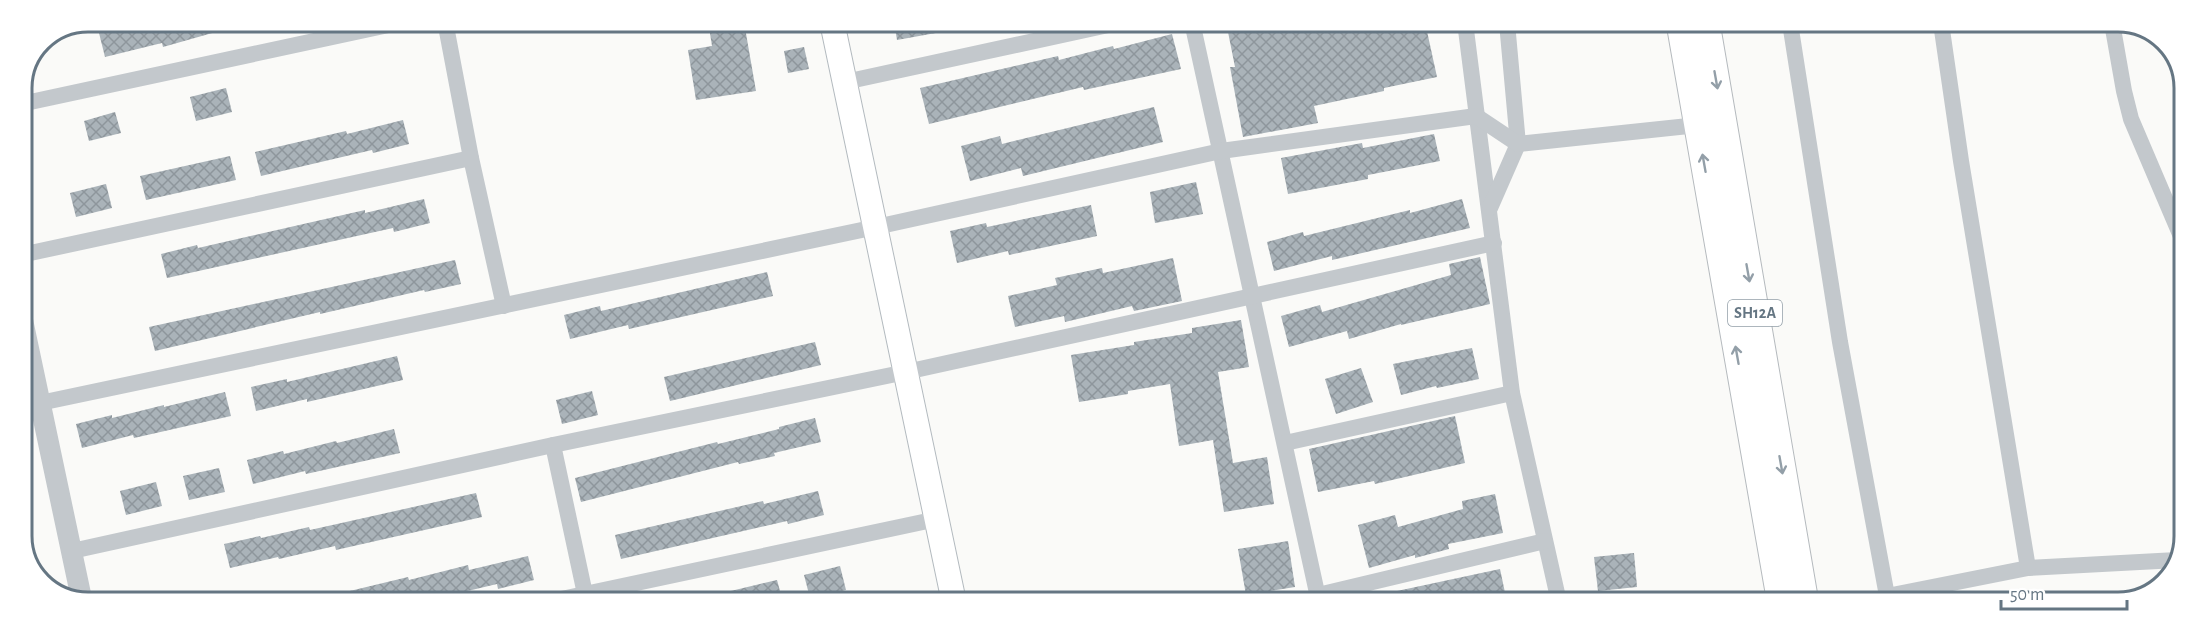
<svg xmlns="http://www.w3.org/2000/svg" width="2205" height="624" font-family="'Alegreya Sans',sans-serif">
<style>
.building{fill:url(#building-cross-hatch)}
.lines{fill:none;stroke-linecap:round;stroke-linejoin:round}
.secondary-casing{stroke:#b3babf;stroke-width:26}
.primary-casing{stroke:#b5babe;stroke-width:29}
.minor{stroke:#c3c8cc;stroke-width:16}
.tertiary{stroke:#c3c8cc;stroke-width:21}
.secondary{stroke:#fff;stroke-width:24}
.primary{stroke:#fff;stroke-width:27}
.oneway{stroke:#939fa8}
.labels{text-anchor:middle;dominant-baseline:central;stroke-width:6;stroke-linejoin:round;paint-order:stroke}
.shield{fill:#fff;stroke:#939fa8;stroke-width:1.5}
.shield-label{font-size:16px;font-weight:bold;fill:#657683}
.rim{fill:none;stroke:#657683;stroke-width:3}
</style>
<defs>
<pattern id="building-cross-hatch" width="8" height="8" patternUnits="userSpaceOnUse" patternTransform="scale(1.5)"><rect width="8" height="8" fill="#aab3b9"/><path d="M0 0l8 8M0 8l8-8" fill="none" stroke="#8e969c"/></pattern>
</defs>
<rect width="100%" height="100%" fill="#fafaf8"/>
<g class="building">
<path d="M 164,21 L 236,21 L 237,26 L 163,47 L 162,43 L 105,57 L 99,33 L 136,24 L 136,28 Z"/>
<path d="M 736,22 L 744,22 L 756,91 L 696,100 L 688,50 L 712,46 L 709,27 Z"/>
<path d="M 894,22 L 957,22 L 958,29 L 897,40 Z"/>
<path d="M 1226,22 L 1425,22 L 1437,77 L 1384,88 L 1384,91 L 1314,106 L 1318,123 L 1243,137 L 1230,67 L 1235,67 Z"/>
<path d="M 1172,34 L 1181,69 L 1084,90 L 1083,87 L 929,124 L 920,88 L 1058,56 L 1059,60 L 1113,46 L 1114,49 Z"/>
<path d="M 804,47 L 809,69 L 788,73 L 784,51 Z"/>
<path d="M 226,88 L 232,112 L 196,121 L 190,97 Z"/>
<path d="M 1154,107 L 1163,142 L 1023,176 L 1021,168 L 970,181 L 961,146 L 1000,136 L 1002,144 Z"/>
<path d="M 115,112 L 121,133 L 89,141 L 84,121 Z"/>
<path d="M 403,120 L 409,144 L 373,153 L 372,150 L 261,176 L 255,152 L 346,131 L 347,134 Z"/>
<path d="M 1434,134 L 1440,161 L 1368,175 L 1368,179 L 1288,194 L 1281,158 L 1362,143 L 1363,148 Z"/>
<path d="M 230,156 L 236,180 L 146,200 L 140,176 Z"/>
<path d="M 1196,182 L 1203,214 L 1155,223 L 1150,192 Z"/>
<path d="M 106,184 L 112,208 L 76,217 L 70,193 Z"/>
<path d="M 424,199 L 430,223 L 394,232 L 393,228 L 167,278 L 161,254 L 197,245 L 198,248 L 365,210 L 365,213 Z"/>
<path d="M 1462,199 L 1470,228 L 1332,260 L 1332,256 L 1274,271 L 1267,242 L 1303,232 L 1304,236 L 1410,210 L 1410,213 Z"/>
<path d="M 1091,205 L 1097,236 L 1009,255 L 1008,251 L 957,263 L 950,231 L 986,223 L 987,227 Z"/>
<path d="M 1480,257 L 1490,304 L 1401,325 L 1401,324 L 1349,339 L 1347,331 L 1289,347 L 1281,316 L 1320,305 L 1322,312 L 1451,275 L 1449,264 Z"/>
<path d="M 1173,258 L 1182,301 L 1134,311 L 1132,306 L 1065,322 L 1064,316 L 1015,327 L 1008,296 L 1057,285 L 1055,278 L 1102,268 L 1103,273 Z"/>
<path d="M 455,260 L 461,284 L 425,292 L 424,290 L 320,314 L 320,312 L 155,351 L 149,327 Z"/>
<path d="M 767,272 L 773,296 L 629,329 L 628,325 L 570,339 L 564,315 L 600,306 L 601,311 Z"/>
<path d="M 1241,320 L 1249,367 L 1218,372 L 1233,463 L 1267,457 L 1274,504 L 1224,512 L 1213,440 L 1179,446 L 1170,384 L 1128,391 L 1128,394 L 1079,402 L 1071,355 L 1134,345 L 1134,342 L 1192,333 L 1192,328 Z"/>
<path d="M 815,342 L 821,365 L 670,401 L 664,377 Z"/>
<path d="M 1472,348 L 1479,379 L 1437,388 L 1436,386 L 1401,395 L 1393,364 Z"/>
<path d="M 397,356 L 403,380 L 307,402 L 307,399 L 256,411 L 251,387 L 287,379 L 287,382 Z"/>
<path d="M 1361,368 L 1373,402 L 1336,414 L 1325,379 Z"/>
<path d="M 592,391 L 598,415 L 562,424 L 556,400 Z"/>
<path d="M 225,392 L 231,416 L 134,438 L 133,435 L 82,448 L 76,424 L 112,415 L 112,418 L 164,405 L 164,407 Z"/>
<path d="M 1455,416 L 1465,463 L 1375,484 L 1374,481 L 1318,492 L 1309,449 Z"/>
<path d="M 815,418 L 821,442 L 774,453 L 775,456 L 739,464 L 738,462 L 581,502 L 575,478 L 717,442 L 718,444 L 779,429 L 779,427 Z"/>
<path d="M 394,429 L 400,453 L 306,474 L 305,471 L 253,484 L 247,460 L 283,451 L 284,454 L 336,441 L 337,443 Z"/>
<path d="M 219,468 L 225,492 L 189,500 L 183,476 Z"/>
<path d="M 156,482 L 162,506 L 126,515 L 120,491 Z"/>
<path d="M 818,491 L 824,515 L 788,524 L 787,521 L 621,559 L 615,535 L 763,501 L 764,504 Z"/>
<path d="M 476,493 L 482,517 L 336,550 L 335,546 L 279,559 L 278,557 L 230,568 L 224,544 L 260,536 L 261,538 L 309,527 L 310,530 Z"/>
<path d="M 1495,494 L 1503,533 L 1448,544 L 1449,549 L 1415,558 L 1415,555 L 1369,568 L 1358,525 L 1395,515 L 1398,527 L 1463,509 L 1462,501 Z"/>
<path d="M 1288,541 L 1295,587 L 1246,595 L 1238,549 Z"/>
<path d="M 1634,553 L 1637,587 L 1598,591 L 1594,557 Z"/>
<path d="M 528,556 L 534,580 L 498,589 L 497,584 L 438,598 L 437,595 L 412,601 L 330,601 L 329,596 L 408,577 L 409,580 L 468,565 L 469,570 Z"/>
<path d="M 840,566 L 846,590 L 810,598 L 804,575 Z"/>
<path d="M 1500,569 L 1507,602 L 1336,602 L 1382,591 L 1383,594 Z"/>
<path d="M 777,580 L 783,602 L 710,602 L 710,596 Z"/>
</g>
<g class="lines">
<g class="secondary-casing">
<path id="secondary" d="M 832,22 L 954,602"/>
</g>
<g class="primary-casing">
<g id="primary">
<path d="M 1680,23 L 1781,603"/>
<path d="M 1706,23 L 1805,603"/>
</g>
</g>
<g class="minor">
<path d="M 445,21 L 471,158 L 504,306"/>
<path d="M 1192,22 L 1319,602"/>
<path d="M 1465,22 L 1512,393 L 1559,602"/>
<path d="M 1790,23 L 1840,342 L 1887,596 L 2028,568 L 2177,560"/>
<path d="M 1941,23 L 1961,161 L 2028,568"/>
<path d="M 2112,23 L 2124,91 L 2131,119 L 2183,241"/>
<path d="M 845,82 L 1122,22"/>
<path d="M 21,104 L 407,21"/>
<path d="M 1490,208 L 1518,144 L 1507,23"/>
<path d="M 21,255 L 471,158"/>
<path d="M 40,403 L 876,227 L 1221,151 L 1476,116 L 1518,144 L 1698,125"/>
<path d="M 1285,443 L 1512,393"/>
<path d="M 553,445 L 585,594"/>
<path d="M 72,551 L 553,445 L 906,372 L 1494,243"/>
<path d="M 1318,595 L 1545,541"/>
<path d="M 552,601 L 937,519"/>
</g>
<path class="tertiary" d="M 21,313 L 82,601"/>
<use href="#secondary" class="secondary"/>
<use href="#primary" class="primary"/>
</g>
<defs><path id="oneway-shaft" d="M-6 0H5M1.5-3L5.5 0L1.5 3" fill="none" stroke-width="1.6" stroke-linecap="round" stroke-linejoin="round" transform="scale(1.5)"/></defs>
<g class="oneway">
<use href="#oneway-shaft" transform="translate(1716 80) rotate(80)"/>
<use href="#oneway-shaft" transform="translate(1704 163) rotate(-100)"/>
<use href="#oneway-shaft" transform="translate(1748 273) rotate(80)"/>
<use href="#oneway-shaft" transform="translate(1737 355) rotate(-100)"/>
<use href="#oneway-shaft" transform="translate(1781 465) rotate(80)"/>
</g>
<g class="labels">
<rect class="shield" x="1728" y="300" width="54" height="26" rx="4.5"/>
<g class="shield-label">
<text x="1755" y="313">SH12A</text>
</g>
</g>
<path d="M0 0H2205V624H0ZM88 32H2118A56 56 0 0 1 2174 88V536A56 56 0 0 1 2118 592H88A56 56 0 0 1 32 536V88A56 56 0 0 1 88 32Z" fill="#fff" fill-rule="evenodd"/>
<path class="rim" d="M88 32H2118A56 56 0 0 1 2174 88V536A56 56 0 0 1 2118 592H88A56 56 0 0 1 32 536V88A56 56 0 0 1 88 32Z"/>
<path d="M2001 600v9h126v-9" fill="none" stroke="#657683" stroke-width="3"/>
<text x="2010" y="600" font-size="18" fill="#657683" stroke="#ffffff" stroke-width="4.5" paint-order="stroke">50 m</text>
</svg>
